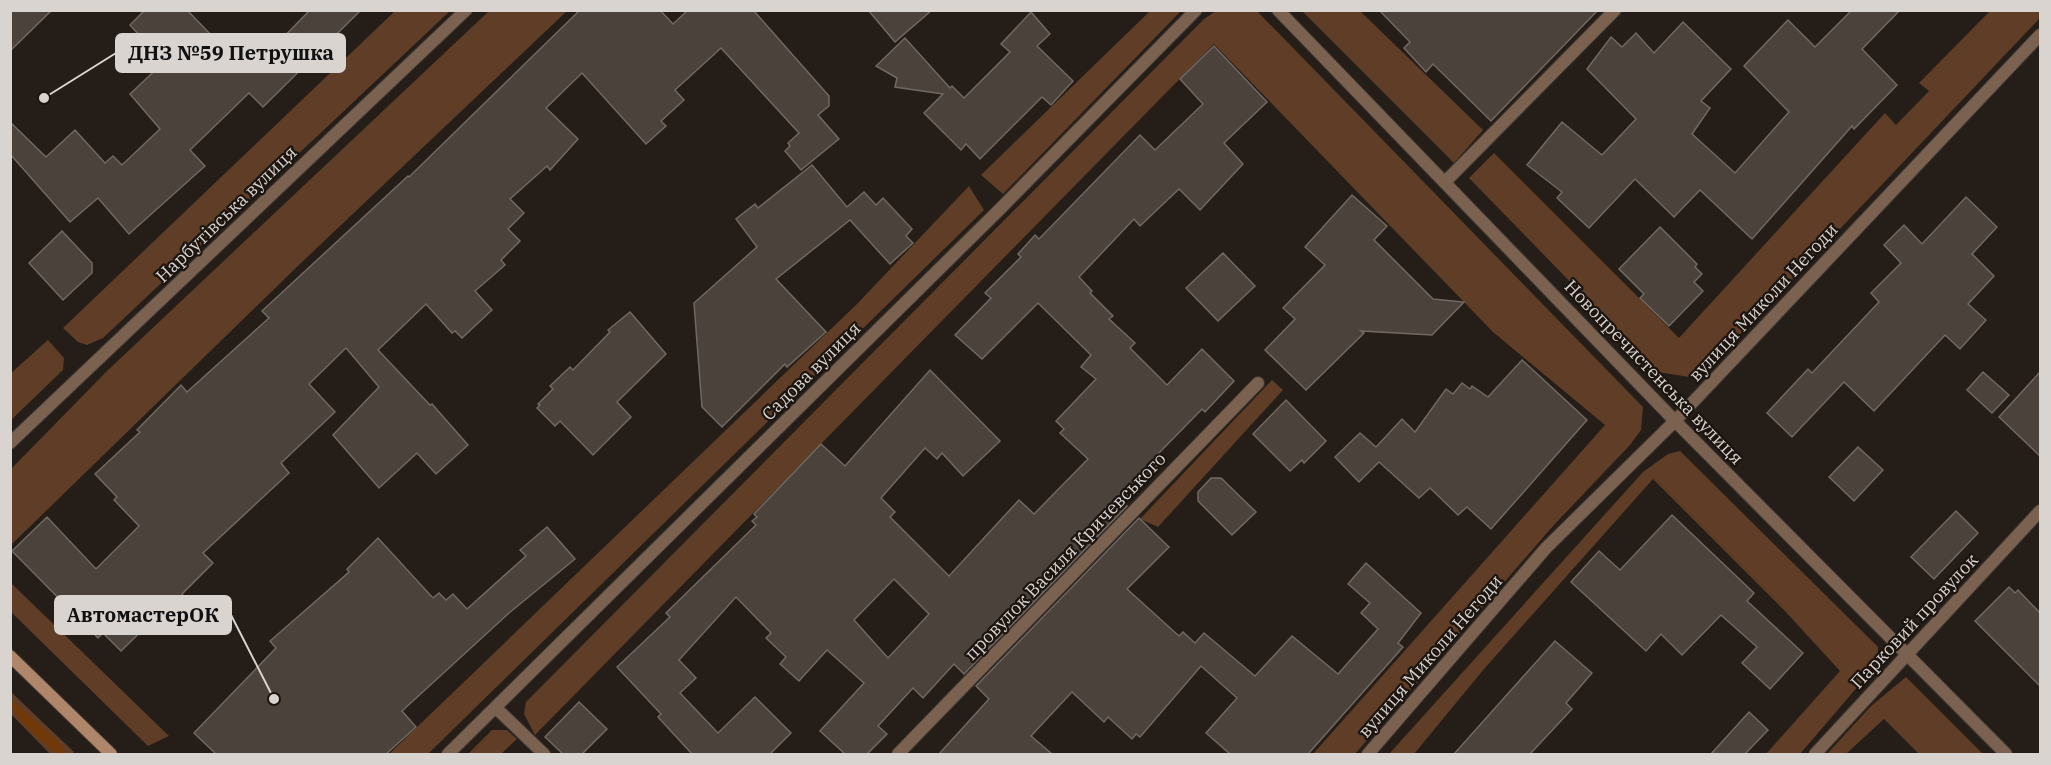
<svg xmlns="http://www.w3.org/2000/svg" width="2051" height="765" font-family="'IBM Plex Serif',serif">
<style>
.green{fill:#5f3d26}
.forest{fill:#713909}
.building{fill:#4b423c;stroke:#716862;stroke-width:1.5;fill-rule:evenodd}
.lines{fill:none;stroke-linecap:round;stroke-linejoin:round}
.street-casing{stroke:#3e3732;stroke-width:14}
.secondary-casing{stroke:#3e3732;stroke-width:14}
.street{stroke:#7b614f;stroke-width:12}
.secondary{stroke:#b0866a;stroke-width:12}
.labels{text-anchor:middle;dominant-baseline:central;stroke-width:4.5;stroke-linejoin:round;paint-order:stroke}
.street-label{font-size:18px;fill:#d9d4d0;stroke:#1c140f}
.leader{fill:none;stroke:#d9d4d0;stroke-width:2}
.callout-dot{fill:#d9d4d0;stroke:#1c140f;stroke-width:2}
.callout{fill:#d9d4d0;stroke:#d9d4d0;stroke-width:2}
.callout-label{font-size:20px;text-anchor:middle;font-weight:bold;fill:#111}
</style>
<rect width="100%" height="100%" fill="#251d18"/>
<g class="green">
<path d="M 395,11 L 450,11 L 103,338 L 87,345 L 78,342 L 63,328 Z"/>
<path d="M 489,11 L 567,11 L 301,263 L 11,545 L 11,469 L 107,371 Z"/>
<path d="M 1150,11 L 1181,11 L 1003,194 L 981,175 Z"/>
<path d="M 1216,11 L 1257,11 L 1643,407 L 1641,430 L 1630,445 L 1553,526 L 1355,754 L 1313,754 L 1605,425 L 1493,332 L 1214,44 L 535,735 L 524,714 L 526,702 L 1204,19 Z"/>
<path d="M 1302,11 L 1360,11 L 1483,130 L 1454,163 Z"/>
<path d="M 1990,11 L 2040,11 L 2040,18 L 1709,367 L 1689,377 L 1658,372 L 1469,178 L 1494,153 L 1679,338 L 1885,113 L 1896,125 L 1929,91 L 1919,83 Z"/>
<path d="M 969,186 L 984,210 L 428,754 L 389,754 L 857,304 Z"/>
<path d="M 48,340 L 64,358 L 63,370 L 11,420 L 11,373 Z"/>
<path d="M 1272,380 L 1283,390 L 1158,527 L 1140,519 Z"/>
<path d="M 1680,451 L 1878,647 L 1878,663 L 1800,754 L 1766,754 L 1840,671 L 1784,610 L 1653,479 L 1484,669 L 1414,754 L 1389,754 L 1643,472 L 1668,454 Z"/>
<path d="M 10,583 L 11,583 L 169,736 L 148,746 L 11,612 Z"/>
<path d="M 1906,677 L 1983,754 L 1919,754 L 1884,719 L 1846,754 L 1827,754 L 1871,706 Z"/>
<path d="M 10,691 L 74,752 L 71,754 L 50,754 L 11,714 Z"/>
<path d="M 492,730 L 507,730 L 517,739 L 501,754 L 468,754 Z"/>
</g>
<path class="forest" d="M 14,702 L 60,743 L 66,754 L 56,754 L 21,722 L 11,706 Z"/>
<g class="building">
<path d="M 10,10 L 52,10 L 10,51 Z"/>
<path d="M 145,10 L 187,10 L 240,65 L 263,43 L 270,51 L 310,10 L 361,10 L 263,107 L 249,93 L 190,150 L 205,166 L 129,234 L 98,198 L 70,222 L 10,154 L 10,122 L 46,157 L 75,130 L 105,163 L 113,156 L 122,165 L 160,129 L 130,94 L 164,62 L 130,25 Z"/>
<path d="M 580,10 L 660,10 L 673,24 L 688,10 L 753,10 L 829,96 L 829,106 L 818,115 L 839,139 L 801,170 L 785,151 L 790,146 L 788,143 L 799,133 L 721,48 L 675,90 L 684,100 L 661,121 L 666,126 L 646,144 L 582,73 L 546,108 L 578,139 L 550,170 L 547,166 L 510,199 L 524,213 L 508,229 L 520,241 L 501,260 L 505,265 L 475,291 L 492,310 L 462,338 L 455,331 L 452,333 L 426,304 L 378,350 L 430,405 L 432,404 L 468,445 L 436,474 L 417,453 L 379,488 L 333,435 L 379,387 L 346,348 L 309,384 L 335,412 L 281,463 L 289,473 L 203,553 L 213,563 L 182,594 L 199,612 L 181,630 L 162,611 L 121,651 L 103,633 L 98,638 L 12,551 L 47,517 L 96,569 L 139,526 L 114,500 L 117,497 L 95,474 L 140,432 L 137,430 L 181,385 L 187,392 L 269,318 L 262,311 L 408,176 L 409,177 Z"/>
<path d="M 868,10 L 932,10 L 895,42 Z"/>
<path d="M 1379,10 L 1598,10 L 1491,121 L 1433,64 L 1426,72 L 1404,48 L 1410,42 Z"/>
<path d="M 1852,10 L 1900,10 L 1862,49 L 1897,85 L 1854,129 L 1852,126 L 1752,239 L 1700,190 L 1674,217 L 1635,179 L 1589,228 L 1557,198 L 1562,192 L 1527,165 L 1562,122 L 1602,155 L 1636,119 L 1587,69 L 1611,37 L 1622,47 L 1636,33 L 1654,53 L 1683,22 L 1731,69 L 1701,101 L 1710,108 L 1692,134 L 1735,173 L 1789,112 L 1744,66 L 1788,20 L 1815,47 Z"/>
<path d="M 1031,12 L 1050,34 L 1037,46 L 1073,81 L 1051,105 L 1042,97 L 980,159 L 966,144 L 961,150 L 924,113 L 943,94 L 895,87 L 897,78 L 876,66 L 905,38 L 950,88 L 952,86 L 964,98 L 1010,52 L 1001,44 Z"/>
<path d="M 1214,46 L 1267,102 L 1224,143 L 1243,164 L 1200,210 L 1179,189 L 1140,226 L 1134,219 L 1079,277 L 1092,291 L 1090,293 L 1113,316 L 1109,319 L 1135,343 L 1130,348 L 1167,385 L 1202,349 L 1234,381 L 1205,412 L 1202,409 L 1157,455 L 1162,461 L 1121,501 L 1127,506 L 964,674 L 954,664 L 923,698 L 913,688 L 878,726 L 887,734 L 867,754 L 845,754 L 820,731 L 864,683 L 827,650 L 799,681 L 780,664 L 786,657 L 766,638 L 771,633 L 736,597 L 679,660 L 696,678 L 680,693 L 718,733 L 755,697 L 791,733 L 770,754 L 692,754 L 658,717 L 661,714 L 617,667 L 670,617 L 666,613 L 756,525 L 752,521 L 757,517 L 754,514 L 821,444 L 845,466 L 930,370 L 1000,441 L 963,476 L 942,453 L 937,459 L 925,448 L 881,498 L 895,512 L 890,517 L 949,576 L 1019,500 L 1034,514 L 1088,459 L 1060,433 L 1064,429 L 1056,421 L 1096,379 L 1081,367 L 1091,355 L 1038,303 L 982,359 L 955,335 L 991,298 L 985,293 L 1021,257 L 1018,254 L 1035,235 L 1039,239 L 1140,135 L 1155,150 L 1203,104 L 1180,79 ZM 894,579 L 929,614 L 888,658 L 854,620 Z"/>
<path d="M 812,165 L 847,207 L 864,192 L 876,205 L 883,198 L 912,229 L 906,236 L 913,243 L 890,264 L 850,220 L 776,279 L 826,332 L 787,367 L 785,364 L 722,427 L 702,407 L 694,303 L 757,247 L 736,219 L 755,204 L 758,208 Z"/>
<path d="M 1352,195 L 1387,226 L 1374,240 L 1433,299 L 1464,302 L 1432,335 L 1361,331 L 1364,333 L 1306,390 L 1265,350 L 1295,319 L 1283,308 L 1325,265 L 1305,247 Z"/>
<path d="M 1966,197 L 1997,227 L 1972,254 L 1994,276 L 1968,304 L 1986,320 L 1960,349 L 1945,335 L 1874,411 L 1844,382 L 1792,437 L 1767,413 L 1808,369 L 1812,373 L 1879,302 L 1871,293 L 1901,263 L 1884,245 L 1904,225 L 1922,244 Z"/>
<path d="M 1660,227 L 1697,264 L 1695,267 L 1702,274 L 1694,282 L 1703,291 L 1669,326 L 1640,298 L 1644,294 L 1619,269 Z"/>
<path d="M 62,231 L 92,263 L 92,273 L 63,300 L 29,263 Z"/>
<path d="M 1223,253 L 1255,286 L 1218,321 L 1186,288 Z"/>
<path d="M 630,312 L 666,354 L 617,402 L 631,417 L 593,455 L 560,421 L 555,426 L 537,408 L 540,405 L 538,404 L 553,389 L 550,386 L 570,367 L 573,370 L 610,332 L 608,330 Z"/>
<path d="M 1522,360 L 1587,420 L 1491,529 L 1467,507 L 1458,515 L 1430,488 L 1419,498 L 1379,462 L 1359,482 L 1335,457 L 1360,433 L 1376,447 L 1402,419 L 1415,432 L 1446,389 L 1453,394 L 1462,383 L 1470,389 L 1472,386 L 1488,397 Z"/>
<path d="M 1983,372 L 2009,395 L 1992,413 L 1967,390 Z"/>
<path d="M 2040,372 L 2040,456 L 1999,417 Z"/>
<path d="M 1286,400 L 1326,441 L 1304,463 L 1302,460 L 1290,471 L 1253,434 Z"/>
<path d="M 1858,447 L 1883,470 L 1854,501 L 1829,477 Z"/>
<path d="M 1211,478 L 1221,478 L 1256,512 L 1232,535 L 1198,501 L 1198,492 Z"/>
<path d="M 1956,511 L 1978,533 L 1934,579 L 1911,557 Z"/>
<path d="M 1672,515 L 1754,593 L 1747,601 L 1803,653 L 1770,689 L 1742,663 L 1757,647 L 1721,615 L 1682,655 L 1661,634 L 1646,651 L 1571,582 L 1599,551 L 1620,570 Z"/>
<path d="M 1139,518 L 1169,547 L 1127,589 L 1179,636 L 1183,632 L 1195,643 L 1204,633 L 1255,676 L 1292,636 L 1338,674 L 1378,629 L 1361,613 L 1370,603 L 1348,584 L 1366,563 L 1421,613 L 1398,643 L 1403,647 L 1308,754 L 1230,754 L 1206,733 L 1237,698 L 1201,666 L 1140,737 L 1136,734 L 1132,739 L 1108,717 L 1104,722 L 1072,692 L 1031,736 L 1052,754 L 939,754 L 989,699 L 976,686 Z"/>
<path d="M 547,527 L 575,559 L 509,613 L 402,711 L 416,727 L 386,754 L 216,754 L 194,733 L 276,648 L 270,641 L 349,572 L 347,569 L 378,538 L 433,598 L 439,593 L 446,600 L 453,594 L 467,609 L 526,556 L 520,550 Z"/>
<path d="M 2009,587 L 2015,593 L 2018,590 L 2040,613 L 2040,686 L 1975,621 Z"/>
<path d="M 1555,641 L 1592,673 L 1566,703 L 1572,709 L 1530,754 L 1454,754 Z"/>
<path d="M 579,702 L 607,729 L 582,754 L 563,754 L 545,737 Z"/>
<path d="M 1749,712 L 1768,730 L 1745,754 L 1711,754 Z"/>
</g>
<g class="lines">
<g class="street-casing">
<g id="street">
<path d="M 1278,10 L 1675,421 L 2006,754"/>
<path d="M 1445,182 L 1615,10"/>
<path d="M 10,443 L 466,10"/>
<path d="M 496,708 L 544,754"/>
<path d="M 448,754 L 1001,208 L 1196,10"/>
<path d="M 898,754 L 1258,383"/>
<path d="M 1368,754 L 1546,548 L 1675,421 L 2040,35"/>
<path d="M 1815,754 L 2040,511"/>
</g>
</g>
<g class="secondary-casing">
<path id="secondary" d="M 10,656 L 111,754"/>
</g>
<use href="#street" class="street"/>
<use href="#secondary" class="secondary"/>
</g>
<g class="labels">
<g class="street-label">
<text transform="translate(226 214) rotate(-44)">Нарбутівська вулиця</text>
<text transform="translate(1763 302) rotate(-47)">вулиця Миколи Негоди</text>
<text transform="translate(811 371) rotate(-45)">Садова вулиця</text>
<text transform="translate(1654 372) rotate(46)">Новопречистенська вулиця</text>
<text transform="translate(1065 556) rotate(-46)">провулок Василя Кричевського</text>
<text transform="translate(1914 621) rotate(-47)">Парковий провулок</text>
<text transform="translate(1430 656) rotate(-49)">вулиця Миколи Негоди</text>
</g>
</g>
<path class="leader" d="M44 98L116 53M274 699L231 615"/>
<g class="callout-dot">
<circle cx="44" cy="98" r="6"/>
<circle cx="274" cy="699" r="6"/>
</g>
<g class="callout">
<rect x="116" y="34" width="229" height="38" rx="6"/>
<rect x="55" y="596" width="176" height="38" rx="6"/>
</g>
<g class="callout-label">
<text x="231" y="60">ДНЗ №59 Петрушка</text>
<text x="143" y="622">АвтомастерОК</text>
</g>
<rect width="2051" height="765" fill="none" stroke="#d9d4d0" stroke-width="24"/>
</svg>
